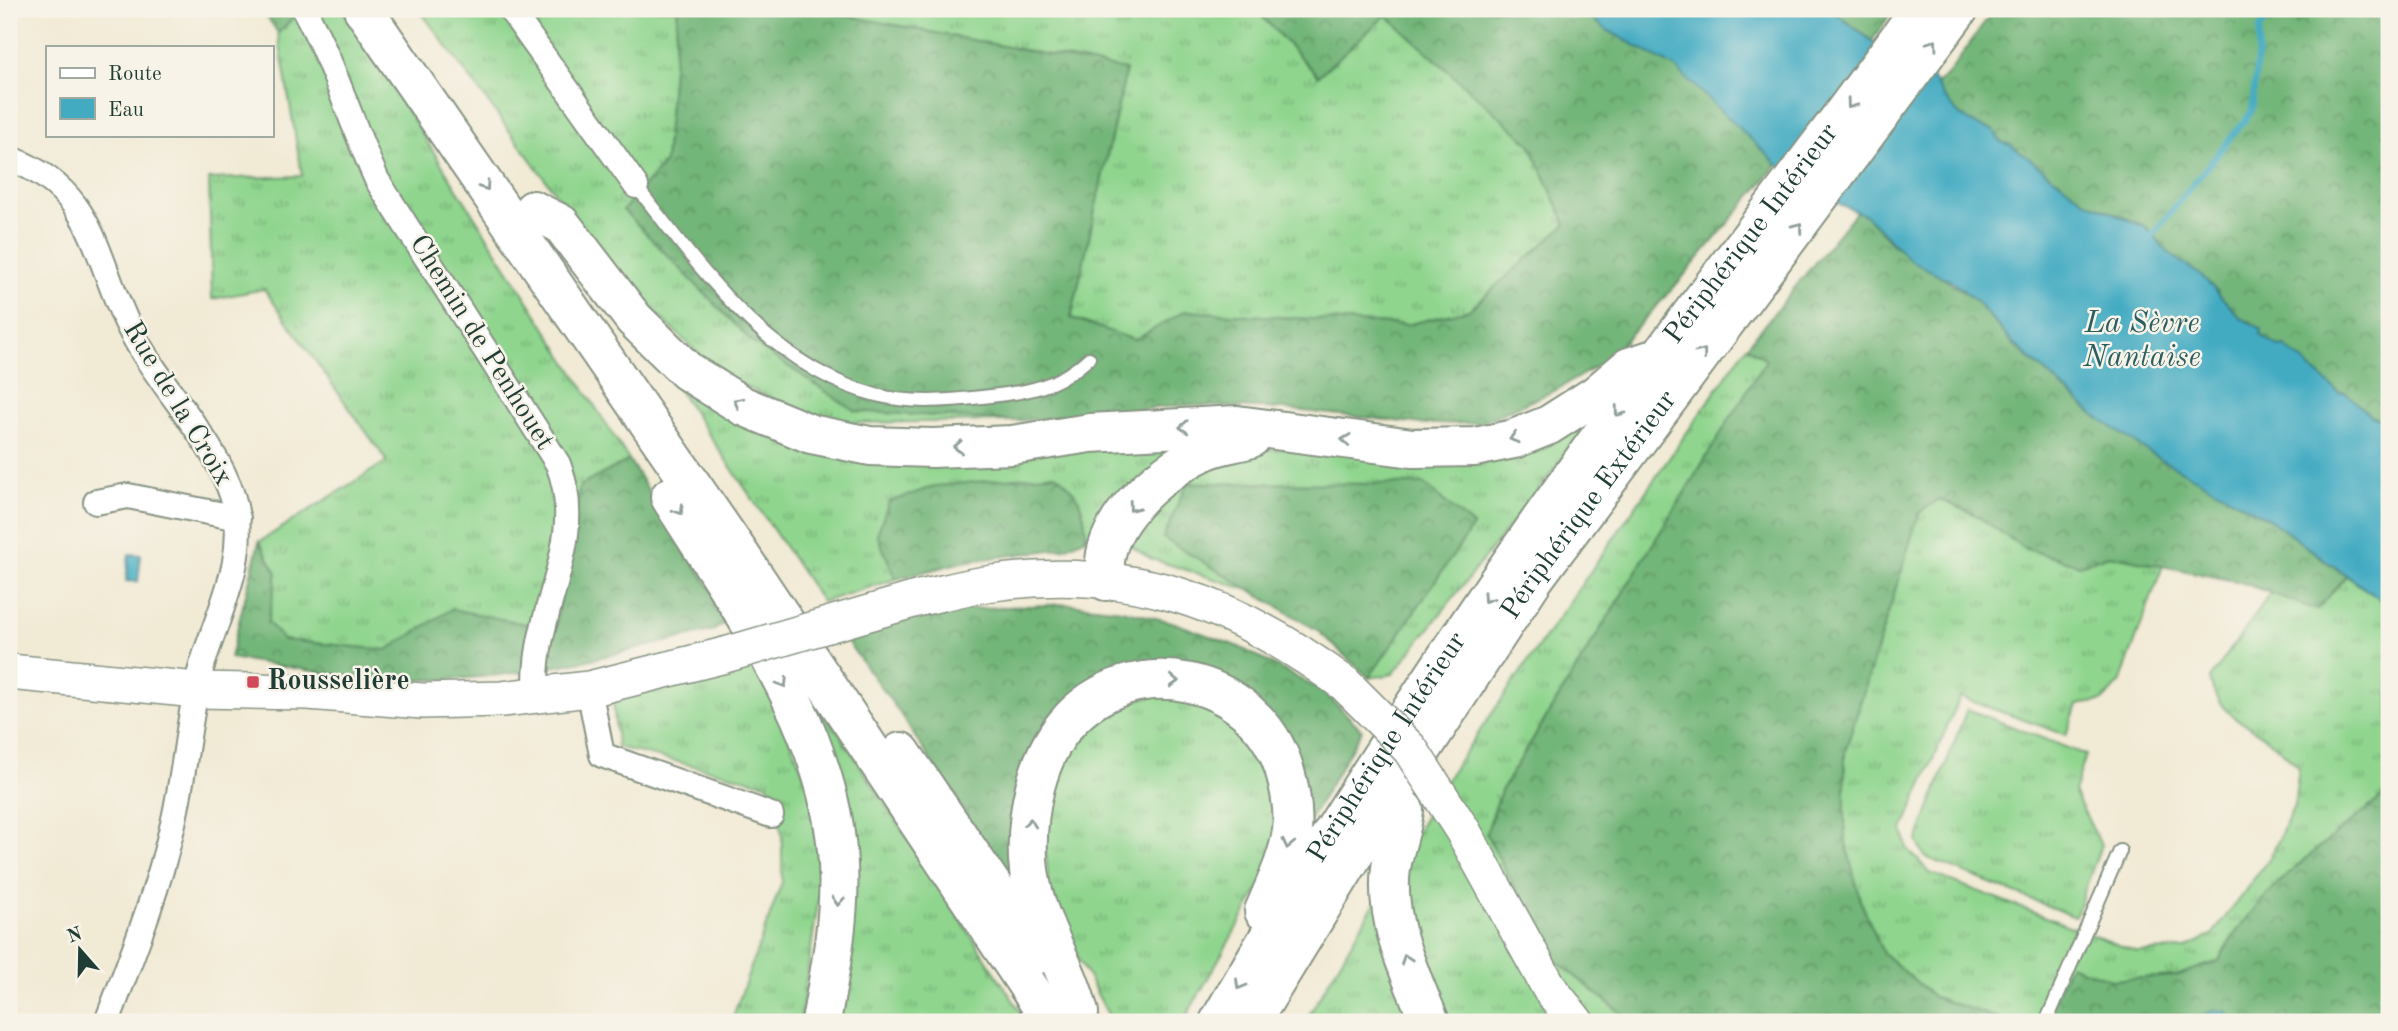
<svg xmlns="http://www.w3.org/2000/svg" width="2398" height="1031" font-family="'Old Standard TT',serif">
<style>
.grass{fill:url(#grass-tufts);stroke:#578961;stroke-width:2}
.forest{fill:url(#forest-crowns);stroke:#497a56;stroke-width:2}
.water{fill:#42abc2;stroke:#30747b;stroke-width:2}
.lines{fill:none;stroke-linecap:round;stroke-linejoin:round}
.stream{stroke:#42abc2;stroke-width:6}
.lane-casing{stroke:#889484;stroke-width:16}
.street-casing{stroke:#889484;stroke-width:28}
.secondary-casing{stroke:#889484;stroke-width:38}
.highway-casing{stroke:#889484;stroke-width:42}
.lane{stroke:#fff;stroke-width:12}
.street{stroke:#fff;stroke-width:24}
.secondary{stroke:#fff;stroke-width:35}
.highway{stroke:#fff;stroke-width:38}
.secondary-bridge-casing{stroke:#889484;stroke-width:38;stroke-linecap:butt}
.secondary-bridge{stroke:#fff;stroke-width:35}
.oneway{stroke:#8f9e9a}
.poi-dot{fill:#d1495b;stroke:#f7f3e8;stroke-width:2.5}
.labels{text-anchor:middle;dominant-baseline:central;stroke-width:5;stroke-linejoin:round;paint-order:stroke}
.street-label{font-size:28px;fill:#1f3d34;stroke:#f7f3e8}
.poi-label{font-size:28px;font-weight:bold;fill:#1f3d34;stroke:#f7f3e8;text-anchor:start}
.water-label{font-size:30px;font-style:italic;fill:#2a5e5f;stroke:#f7f3e8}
</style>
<defs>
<pattern id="grass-tufts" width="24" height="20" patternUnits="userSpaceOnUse" patternTransform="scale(1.75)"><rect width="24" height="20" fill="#8fd58e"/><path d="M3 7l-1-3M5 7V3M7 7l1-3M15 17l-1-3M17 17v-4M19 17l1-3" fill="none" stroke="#74ae75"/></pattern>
<pattern id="forest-crowns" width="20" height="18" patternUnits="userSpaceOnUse" patternTransform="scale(1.75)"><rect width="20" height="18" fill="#73b679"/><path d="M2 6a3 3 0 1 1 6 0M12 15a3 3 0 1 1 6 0" fill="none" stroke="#5e9564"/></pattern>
</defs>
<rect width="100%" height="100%" fill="#f7f3e8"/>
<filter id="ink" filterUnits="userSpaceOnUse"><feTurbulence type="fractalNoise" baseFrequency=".0143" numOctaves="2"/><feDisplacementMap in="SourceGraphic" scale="14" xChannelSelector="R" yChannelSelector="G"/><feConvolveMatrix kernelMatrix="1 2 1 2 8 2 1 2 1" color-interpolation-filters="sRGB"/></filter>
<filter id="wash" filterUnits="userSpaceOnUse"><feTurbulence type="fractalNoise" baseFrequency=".00686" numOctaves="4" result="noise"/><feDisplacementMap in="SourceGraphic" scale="28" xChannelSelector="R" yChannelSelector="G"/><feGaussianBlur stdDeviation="1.57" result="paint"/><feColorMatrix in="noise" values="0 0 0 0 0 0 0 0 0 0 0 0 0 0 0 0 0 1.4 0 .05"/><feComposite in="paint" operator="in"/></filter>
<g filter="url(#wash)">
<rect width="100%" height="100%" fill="#f1ead5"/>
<g class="grass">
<path d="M 289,9 L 343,9 L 629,460 L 580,486 L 555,630 L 452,609 L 387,650 L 283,640 L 268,622 L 277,573 L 259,542 L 387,461 L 264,289 L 212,299 L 209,179 L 302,176 L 278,33 L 294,17 Z"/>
<path d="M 419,9 L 678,9 L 665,162 L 624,210 L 855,411 L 1016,421 L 831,423 L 724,378 L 617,276 Z"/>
<path d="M 813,9 L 1255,9 L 1318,76 L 1386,15 L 1530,144 L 1566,224 L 1469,310 L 1406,325 L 1185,311 L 1135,340 L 1071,319 L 1126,70 Z"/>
<path d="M 1747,346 L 1766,360 L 1501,791 L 1486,834 L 1554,959 L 1632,1022 L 1305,1022 L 1452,771 Z"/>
<path d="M 676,386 L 797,444 L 1194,439 L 1136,485 L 1086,538 C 1085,510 1079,490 1055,474 L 877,534 L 896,579 L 822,602 Z"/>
<path d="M 1596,416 L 1393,674 L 1369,678 L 1473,526 L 1164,538 L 1252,591 L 1152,559 L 1129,545 L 1131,532 L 1163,493 L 1231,454 Z"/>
<path d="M 1939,499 L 1976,515 L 2024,548 L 2079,565 L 2109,555 L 2163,565 L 2120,683 L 2102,701 L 2077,705 L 2066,735 L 1960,697 L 1903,829 L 1907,848 L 1930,873 L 2137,952 L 2185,949 L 2212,935 L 2271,856 L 2294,806 L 2299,767 C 2289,758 2280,749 2270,741 C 2243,720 2217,715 2210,679 L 2267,598 L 2273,594 L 2317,609 L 2346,576 L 2389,606 L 2389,791 C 2329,842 2255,889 2219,961 L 2176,976 L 2111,980 L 2069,965 L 2044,1022 L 2009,1022 L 1934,997 L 1883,953 L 1860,900 L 1845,838 L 1845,752 L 1919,513 Z"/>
<path d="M 790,658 L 1022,1014 L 1025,1022 L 837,1022 L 841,1003 Z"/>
<path d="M 757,662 L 812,793 L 820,889 L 800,1022 L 731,1022 L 782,882 L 782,833 L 768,784 L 617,747 L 613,697 Z"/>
<path d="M 1165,693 L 1238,717 L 1279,799 L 1273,864 L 1183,1022 L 1112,1022 L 1050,905 L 1043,815 L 1059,761 L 1100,709 Z"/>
<path d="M 1967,709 L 2086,755 L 2074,792 L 2101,845 L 2075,917 L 1925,857 L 1917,841 Z"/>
</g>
<g class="forest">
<path d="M 262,9 L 289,9 L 294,17 L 278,33 Z"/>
<path d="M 678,9 L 813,9 L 1126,70 L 1071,318 L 1135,340 L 1185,311 L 1406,325 L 1469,310 L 1566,224 L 1530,144 L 1386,15 L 1318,76 L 1255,9 L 1580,9 L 1607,30 L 1676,68 L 1778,164 L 1676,285 L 1607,360 L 1556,390 L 1480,423 L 1423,424 L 1284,409 L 1186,405 L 1017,421 L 855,411 L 753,343 L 623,210 L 665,162 Z"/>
<path d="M 1830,9 L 1894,9 L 1872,41 Z"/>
<path d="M 1994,9 L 2389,9 L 2389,423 L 2371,416 L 2345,392 L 2339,393 L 2285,346 L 2279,347 L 2260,335 L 2262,329 L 2241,318 L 2203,277 L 2170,254 L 2146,226 L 2085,201 L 2011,145 L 2000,142 L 1994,130 C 1968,126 1947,108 1936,84 L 1947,76 Z"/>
<path d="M 1857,211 L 1867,216 L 1893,245 L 1974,299 L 2013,344 L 2094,415 L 2150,453 L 2269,519 L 2346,576 L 2317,610 L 2240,582 L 2109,555 L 2079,565 L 2024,548 L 1976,515 L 1939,499 L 1919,513 L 1845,752 L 1845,838 L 1860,900 L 1883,953 L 1934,997 L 2009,1022 L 1632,1022 L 1554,959 L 1486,834 L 1501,791 L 1766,360 L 1747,346 Z"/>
<path d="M 629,460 L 730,619 L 714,630 C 610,656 507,683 399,680 C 347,679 282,665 230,658 L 259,542 L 277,573 L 268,622 L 283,640 L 387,650 L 452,609 L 555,630 L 580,486 Z"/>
<path d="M 1055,474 C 1079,490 1085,510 1086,538 L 1065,548 L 962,562 L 896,579 L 877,534 L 889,502 L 935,486 Z"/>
<path d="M 1187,483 L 1424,484 L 1473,526 L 1369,678 L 1317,630 L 1163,538 Z"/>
<path d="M 1068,604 L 1122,610 L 1172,622 L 1239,647 L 1323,691 L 1362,730 L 1305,828 L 1304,774 L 1183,670 L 1050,726 L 1017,893 L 897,709 L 843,636 L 926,611 Z"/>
<path d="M 2389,791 L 2389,1022 L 2233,1022 L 2227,1012 L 2215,1010 L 2189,1022 L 2044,1022 L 2069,965 L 2111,980 L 2176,976 L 2219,961 C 2255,889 2329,842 2389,791 Z"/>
</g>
<g class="water">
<path d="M 1580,9 L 1830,9 L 1898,61 L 1926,66 C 1942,97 1959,125 1994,130 L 2000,142 L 2011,145 L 2085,201 L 2145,227 L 2170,254 L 2203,277 L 2241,318 L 2262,329 L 2260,335 L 2279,347 L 2285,346 L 2339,393 L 2345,392 L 2371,416 L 2389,423 L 2389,606 L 2269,519 L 2150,453 L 2094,415 L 2013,343 L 1974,299 L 1953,282 L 1910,260 L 1867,216 L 1813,192 L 1784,171 L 1676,68 L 1607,30 Z"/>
<path d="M 129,554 L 141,555 L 138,582 L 126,581 Z"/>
<path d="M 2215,1010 L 2227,1012 L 2233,1022 L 2189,1022 Z"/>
</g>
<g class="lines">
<path class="stream" d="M 2149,239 L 2252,111 L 2260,28 L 2274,9"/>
</g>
</g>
<g filter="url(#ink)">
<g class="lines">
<g class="lane-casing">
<g id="lane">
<path d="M 636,186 C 700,268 770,368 876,395 C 911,404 948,401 982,397 C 1024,393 1058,388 1089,358"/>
<path d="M 2046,1022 L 2120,851"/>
</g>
</g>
<g class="street-casing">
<g id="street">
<path d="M 304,9 C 334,64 351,123 377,180 L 558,464 C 590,545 528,616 537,696"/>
<path d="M 510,9 L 636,186"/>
<path d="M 9,158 C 96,191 93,254 129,327 C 156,383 215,439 233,498 C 251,560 214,618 199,676 C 187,728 184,781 171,832 C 156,897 130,960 107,1022"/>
<path d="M 96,502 L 128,496 L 238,518"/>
<path d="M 589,689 L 602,755 L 771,815"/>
</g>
</g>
<g class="secondary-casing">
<g id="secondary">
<path d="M 920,598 C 944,593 968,586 993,583 C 1133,564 1234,602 1345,684"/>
<path d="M 9,672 L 197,690 L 308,692 L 422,701 L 502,699 L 589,689 L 725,655"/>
<path d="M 1463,831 L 1550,989 L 1576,1022"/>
</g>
</g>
<g class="highway-casing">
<g id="highway">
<path d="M 363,9 L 734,546 L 1052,1022"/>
<path d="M 533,210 L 561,224 L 634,319 L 687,371 L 743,406 L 811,434 L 870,446 L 932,448 L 1012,445 L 1090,433 L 1237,425 L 1413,448 L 1475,447 L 1514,439 L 1549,425 L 1596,395 L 1629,367 L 1660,357"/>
<path d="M 670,497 C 740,610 831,727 838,864 C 841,917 830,970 821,1022"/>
<path d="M 1106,581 C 1095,526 1158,473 1204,451 C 1219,444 1235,443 1251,438"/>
<path d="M 901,752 L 1039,954"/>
<path d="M 1404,810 C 1402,830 1394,848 1391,868 C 1384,921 1410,974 1430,1022"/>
<path d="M 1079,1013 C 1066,959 1031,918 1028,859 C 1026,813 1036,759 1066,724 C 1131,648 1254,675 1284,768 C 1290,788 1294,810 1292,831 C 1288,859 1275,885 1264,911"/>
<path id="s1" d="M 1219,1022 C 1327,834 1446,652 1572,476 C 1685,318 1807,167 1920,9"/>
<path id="s2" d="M 1251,1022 L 1357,849 L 1533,580 L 1959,9"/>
</g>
</g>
<use href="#lane" class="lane"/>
<use href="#street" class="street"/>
<use href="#secondary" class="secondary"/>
<use href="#highway" class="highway"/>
<g class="secondary-bridge-casing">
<g id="secondary-bridge">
<path d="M 725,655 L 920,598"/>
<path d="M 1345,684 L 1410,749 L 1463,831"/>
</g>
</g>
<use href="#secondary-bridge" class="secondary-bridge"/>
</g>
<defs><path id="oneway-chevron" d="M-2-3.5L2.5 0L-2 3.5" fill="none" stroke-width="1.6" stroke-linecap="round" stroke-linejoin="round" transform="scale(1.75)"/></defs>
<g class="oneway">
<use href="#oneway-chevron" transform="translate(1933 44) rotate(-54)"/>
<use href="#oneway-chevron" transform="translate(1851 104) rotate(126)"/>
<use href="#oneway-chevron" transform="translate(485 186) rotate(55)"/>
<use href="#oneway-chevron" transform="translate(1798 227) rotate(-53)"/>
<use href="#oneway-chevron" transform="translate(1702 353) rotate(-52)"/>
<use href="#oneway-chevron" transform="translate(738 402) rotate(-151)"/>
<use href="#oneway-chevron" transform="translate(1619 412) rotate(127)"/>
<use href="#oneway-chevron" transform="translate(1184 427) rotate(177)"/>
<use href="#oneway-chevron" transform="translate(1514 438) rotate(164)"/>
<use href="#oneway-chevron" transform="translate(1346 440) rotate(-173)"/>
<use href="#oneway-chevron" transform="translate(958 447) rotate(178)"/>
<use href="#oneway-chevron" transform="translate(1133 507) rotate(127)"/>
<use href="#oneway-chevron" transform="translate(679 510) rotate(58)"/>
<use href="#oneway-chevron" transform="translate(1487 598) rotate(124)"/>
<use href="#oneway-chevron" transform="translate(1174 681) rotate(2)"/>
<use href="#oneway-chevron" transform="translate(783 683) rotate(59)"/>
<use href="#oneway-chevron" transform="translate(1030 823) rotate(-84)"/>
<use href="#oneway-chevron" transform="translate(1288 844) rotate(103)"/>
<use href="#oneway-chevron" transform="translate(838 901) rotate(94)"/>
<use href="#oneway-chevron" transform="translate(1406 959) rotate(-109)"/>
<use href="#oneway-chevron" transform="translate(1240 985) rotate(120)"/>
</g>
</g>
<rect class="poi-dot" x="246" y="675" width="14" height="14" rx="3.5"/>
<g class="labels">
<g class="street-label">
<text stroke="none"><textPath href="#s1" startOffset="952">Périphérique Intérieur</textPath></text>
<text transform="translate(481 343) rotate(58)">Chemin de Penhouet</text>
<text transform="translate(177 404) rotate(59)">Rue de la Croix</text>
<text stroke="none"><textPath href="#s2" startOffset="618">Périphérique Extérieur</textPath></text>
<text stroke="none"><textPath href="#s1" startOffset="322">Périphérique Intérieur</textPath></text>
</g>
<g class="poi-label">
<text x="267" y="682">Rousselière</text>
</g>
<g class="water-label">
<text x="2142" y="324">La Sèvre<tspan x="2142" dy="34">Nantaise</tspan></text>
</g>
</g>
<rect width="2398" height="1031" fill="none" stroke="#f7f3e8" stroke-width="35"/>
<rect x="46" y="46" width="228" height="91" fill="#f7f3e8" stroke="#a1aaa0" stroke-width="2"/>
<rect x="60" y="68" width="35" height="10" fill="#ffffff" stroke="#a1aaa0" stroke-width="2"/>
<text x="108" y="80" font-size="21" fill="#1f3d34">Route</text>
<rect x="60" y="98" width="35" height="21" fill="#42abc2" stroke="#a1aaa0" stroke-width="2"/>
<text x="108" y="116" font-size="21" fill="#1f3d34">Eau</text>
<g transform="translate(80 950) rotate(340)" stroke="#f7f3e8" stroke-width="5" paint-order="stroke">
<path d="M0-5L12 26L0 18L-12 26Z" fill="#1f3d34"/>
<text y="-10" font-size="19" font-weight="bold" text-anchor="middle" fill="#1f3d34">N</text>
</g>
</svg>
